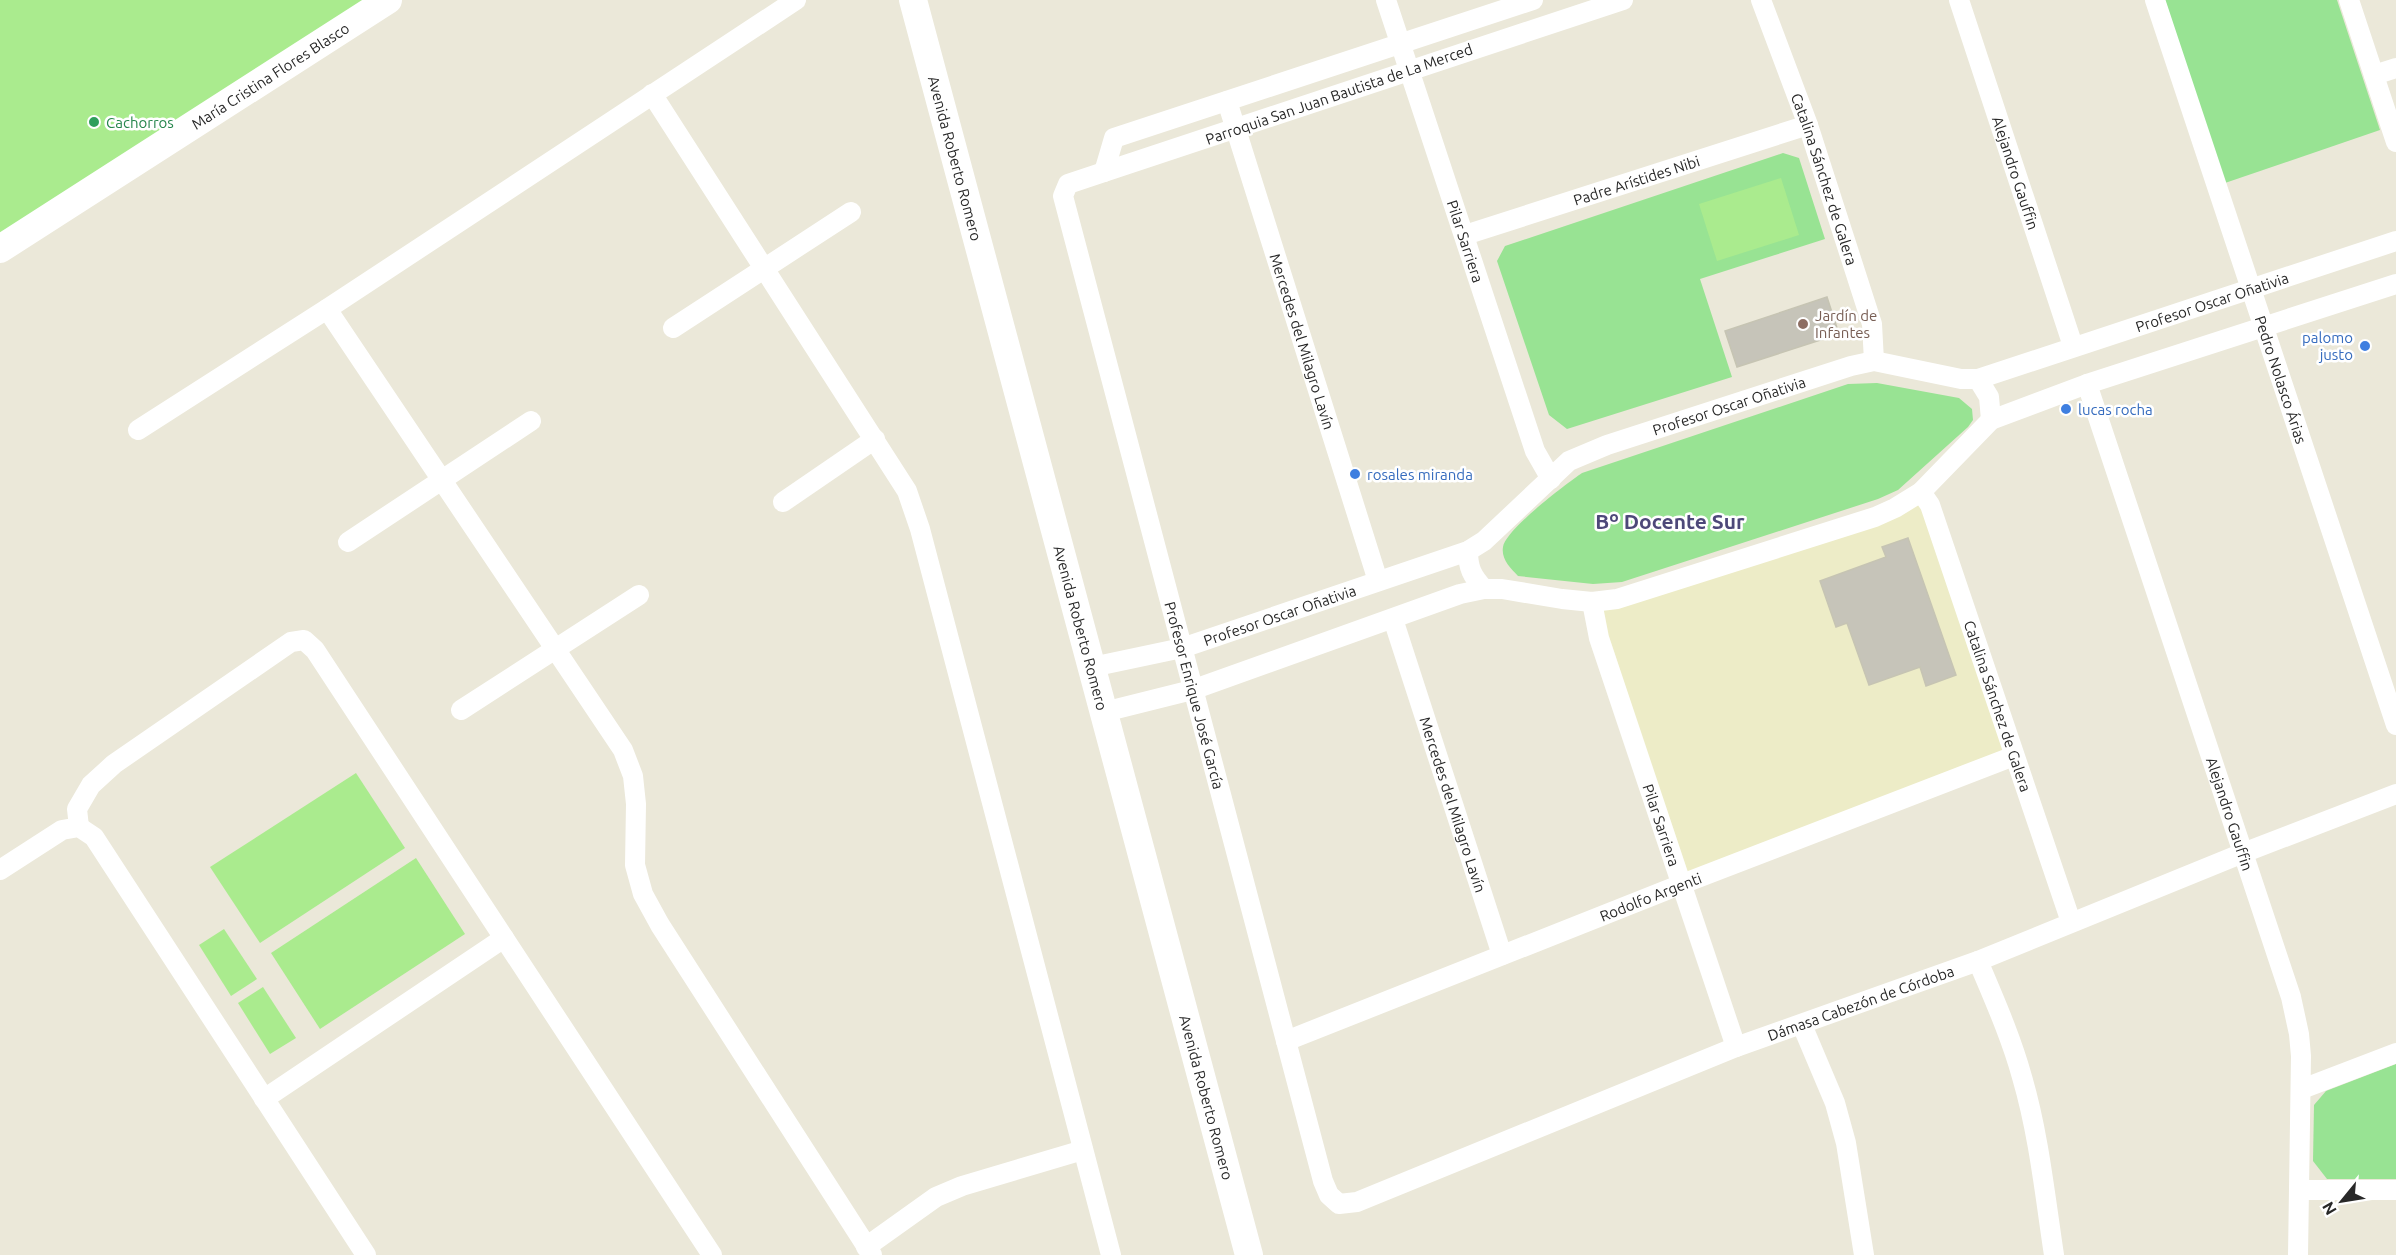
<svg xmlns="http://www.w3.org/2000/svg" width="2396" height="1255" font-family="Ubuntu,sans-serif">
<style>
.education{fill:#edecc7}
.green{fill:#98e393}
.pitch{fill:#aaeb8e}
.building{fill:#c6c4b9;stroke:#c6c4b3;stroke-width:1.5}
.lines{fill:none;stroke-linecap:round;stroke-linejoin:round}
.street{stroke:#fff;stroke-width:20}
.secondary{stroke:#fff;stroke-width:28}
.leisure-dot{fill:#2e9e5b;stroke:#fff;stroke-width:2}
.education-dot{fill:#8d6e63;stroke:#fff;stroke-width:2}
.shop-dot{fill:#3f7fe0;stroke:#fff;stroke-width:2}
.labels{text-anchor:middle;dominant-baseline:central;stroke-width:5;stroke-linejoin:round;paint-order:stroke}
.street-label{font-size:15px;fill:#282828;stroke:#fff}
.leisure-label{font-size:15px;fill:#27864d;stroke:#fff;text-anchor:start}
.education-label{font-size:15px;fill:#785e54;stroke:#fff;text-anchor:start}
.shop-label{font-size:15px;fill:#366cbe;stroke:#fff;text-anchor:start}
.district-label{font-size:21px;font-weight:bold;fill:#4d4879;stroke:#fff}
</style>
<rect width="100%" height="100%" fill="#ebe8d9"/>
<path class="education" d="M 1921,493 L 2014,756 L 1683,882 L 1593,603 Z"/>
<g class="green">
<path d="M 2165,0 L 2337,0 L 2380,130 L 2225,183 Z"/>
<path d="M 1783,153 L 1799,158 L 1825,239 L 1700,279 L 1732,377 L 1567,429 L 1549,415 L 1497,261 L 1505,246 Z"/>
<path d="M 1877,383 L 1959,398 L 1972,409 L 1973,420 L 1968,427 L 1898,490 L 1878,499 L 1622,582 L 1593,584 L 1518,576 C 1510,568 1501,559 1503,547 C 1505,530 1566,484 1582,473 L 1848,384 Z"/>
<path d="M 2396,1064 L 2396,1179 L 2327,1179 L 2313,1161 L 2314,1105 L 2326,1091 Z"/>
</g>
<g class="pitch">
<path d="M 0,0 L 375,0 L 0,244 Z"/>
<path d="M 1781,178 L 1799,235 L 1717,261 L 1699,204 Z"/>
<path d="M 356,773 L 405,848 L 260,943 L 210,867 Z"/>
<path d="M 416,858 L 465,934 L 320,1029 L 271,953 Z"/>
<path d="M 224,929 L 257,979 L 231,996 L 199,945 Z"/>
<path d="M 263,987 L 296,1038 L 270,1054 L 238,1003 Z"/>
</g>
<g class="building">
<path d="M 1827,297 L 1839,334 L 1737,367 L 1725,331 Z"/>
<path d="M 1908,538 L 1956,675 L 1926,686 L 1920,667 L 1869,685 L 1847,623 L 1836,627 L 1820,581 L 1886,557 L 1882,547 Z"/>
</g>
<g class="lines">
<g class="street">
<path id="s1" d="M 1386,0 L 1535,451 L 1551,479"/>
<path id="s2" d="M 1623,0 L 1104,172 L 1068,184 L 1063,196 L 1323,1181 L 1329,1195 L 1339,1204 L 1357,1202 L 1736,1047 L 1978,961 L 2243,853 L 2396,794"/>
<path id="s3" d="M 1761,0 L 1808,125 L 1872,324 L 1874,361"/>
<path id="s4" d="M 1959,0 L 2073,346"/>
<path id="s5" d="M 2155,0 L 2396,725"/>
<path d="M 2349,0 L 2396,142"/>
<path d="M 2374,75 L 2396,68"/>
<path d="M 652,94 L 907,491 L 920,529 L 1111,1255"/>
<path id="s6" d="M 1227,101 L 1378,581"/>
<path d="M 1104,172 L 1114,138 L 1533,0"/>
<path id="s7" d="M 1465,235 L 1808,125"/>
<path d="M 327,309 L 623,750 L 633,776 L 636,804 L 635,865 L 643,894 L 660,925 L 872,1255"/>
<path d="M 673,328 L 851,212"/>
<path d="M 1978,379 L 1989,397 L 1991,420"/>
<path id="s8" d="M 2087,384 L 2291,997 L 2299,1034 L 2301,1056 L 2298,1255"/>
<path d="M 138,430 L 327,309 L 796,0"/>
<path id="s9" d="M 1921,492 L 1930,505 L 2071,922"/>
<path d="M 783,502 L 875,439"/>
<path d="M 348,542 L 531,421"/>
<path d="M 1468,551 C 1468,568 1472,576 1484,589"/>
<path id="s10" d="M 1592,602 L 1599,638 L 1736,1047"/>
<path id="s11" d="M 1393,619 L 1502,955"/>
<path id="s12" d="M 1092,667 L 1182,648 L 1468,551 L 1484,541 L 1569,461 L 1607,445 L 1851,366 L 1874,361 L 1961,379 L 1978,379 L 2396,241"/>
<path d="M 461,710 L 639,595"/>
<path d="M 1104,712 L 1192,690 L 1460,594 L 1484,589 L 1502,589 L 1562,599 L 1592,602 L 1617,599 L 1875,517 L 1895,508 L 1921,492 L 1991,420 L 2087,384 L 2396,284"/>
<path d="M 79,827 L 77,809 L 91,785 L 114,764 L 291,642 L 304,640 L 315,650 L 712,1255"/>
<path d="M 0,870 L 62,830 L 79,827 L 94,837 L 366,1255"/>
<path d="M 1978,961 C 1994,999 2011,1037 2022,1077 C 2039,1135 2045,1196 2054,1255"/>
<path d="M 1802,1025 L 1835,1103 L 1846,1143 L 1864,1255"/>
<path id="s13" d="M 1286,1041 L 1682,884 L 2014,756"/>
<path d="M 2302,1089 L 2396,1053"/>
<path d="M 264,1099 L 504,938"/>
<path d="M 2300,1190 L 2396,1190"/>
<path d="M 866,1247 L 936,1197 L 962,1186 L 1083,1150"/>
</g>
<g class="secondary">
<path id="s14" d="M 913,0 L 1249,1255"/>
<path id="s15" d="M 0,249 L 388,0"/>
</g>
</g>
<circle class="leisure-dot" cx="94" cy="122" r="6"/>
<circle class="education-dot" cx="1803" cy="324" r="6"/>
<g class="shop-dot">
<circle cx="2365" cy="346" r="6"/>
<circle cx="2066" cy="409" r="6"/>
<circle cx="1355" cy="474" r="6"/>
</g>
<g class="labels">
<g class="street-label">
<text stroke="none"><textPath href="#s15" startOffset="321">María Cristina Flores Blasco</textPath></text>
<text transform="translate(1339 94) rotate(-19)">Parroquia San Juan Bautista de La Merced</text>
<text stroke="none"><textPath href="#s14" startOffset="164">Avenida Roberto Romero</textPath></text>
<text stroke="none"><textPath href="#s4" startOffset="182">Alejandro Gauffin</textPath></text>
<text stroke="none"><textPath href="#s3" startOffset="190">Catalina Sánchez de Galera</textPath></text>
<text stroke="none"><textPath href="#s7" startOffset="180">Padre Arístides Nibi</textPath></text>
<text stroke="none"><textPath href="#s1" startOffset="254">Pilar Sarriera</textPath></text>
<text stroke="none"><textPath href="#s12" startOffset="1203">Profesor Oscar Oñativia</textPath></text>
<text stroke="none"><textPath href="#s6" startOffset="252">Mercedes del Milagro Lavín</textPath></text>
<text stroke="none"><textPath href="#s5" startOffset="400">Pedro Nolasco Árias</textPath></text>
<text stroke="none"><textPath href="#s12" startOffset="699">Profesor Oscar Oñativia</textPath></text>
<text stroke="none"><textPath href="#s12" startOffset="195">Profesor Oscar Oñativia</textPath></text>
<text stroke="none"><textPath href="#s14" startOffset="650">Avenida Roberto Romero</textPath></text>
<text stroke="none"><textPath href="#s2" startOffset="1114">Profesor Enrique José García</textPath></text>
<text stroke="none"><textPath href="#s9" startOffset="228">Catalina Sánchez de Galera</textPath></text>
<text stroke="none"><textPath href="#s11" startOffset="195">Mercedes del Milagro Lavín</textPath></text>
<text stroke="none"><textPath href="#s8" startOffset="453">Alejandro Gauffin</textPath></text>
<text stroke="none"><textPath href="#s10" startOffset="234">Pilar Sarriera</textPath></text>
<text stroke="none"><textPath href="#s13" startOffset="392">Rodolfo Argenti</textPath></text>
<text stroke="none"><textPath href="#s2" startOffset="2205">Dámasa Cabezón de Córdoba</textPath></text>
<text stroke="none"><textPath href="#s14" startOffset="1136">Avenida Roberto Romero</textPath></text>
</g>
<g class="leisure-label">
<text x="106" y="122">Cachorros</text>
</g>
<g class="education-label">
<text x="1815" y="315">Jardín de<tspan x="1815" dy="17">Infantes</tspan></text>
</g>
<g class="shop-label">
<text x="2353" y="337" text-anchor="end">palomo<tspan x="2353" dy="17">justo</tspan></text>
<text x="2078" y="409">lucas rocha</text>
<text x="1367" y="474">rosales miranda</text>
</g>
<g class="district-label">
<text x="1670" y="521">Bº Docente Sur</text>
</g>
</g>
<g transform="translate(2342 1201) rotate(240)" stroke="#ffffff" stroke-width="4.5" paint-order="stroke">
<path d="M0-4.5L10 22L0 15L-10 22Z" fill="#282828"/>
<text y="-9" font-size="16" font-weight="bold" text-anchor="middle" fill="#282828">N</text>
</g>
</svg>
